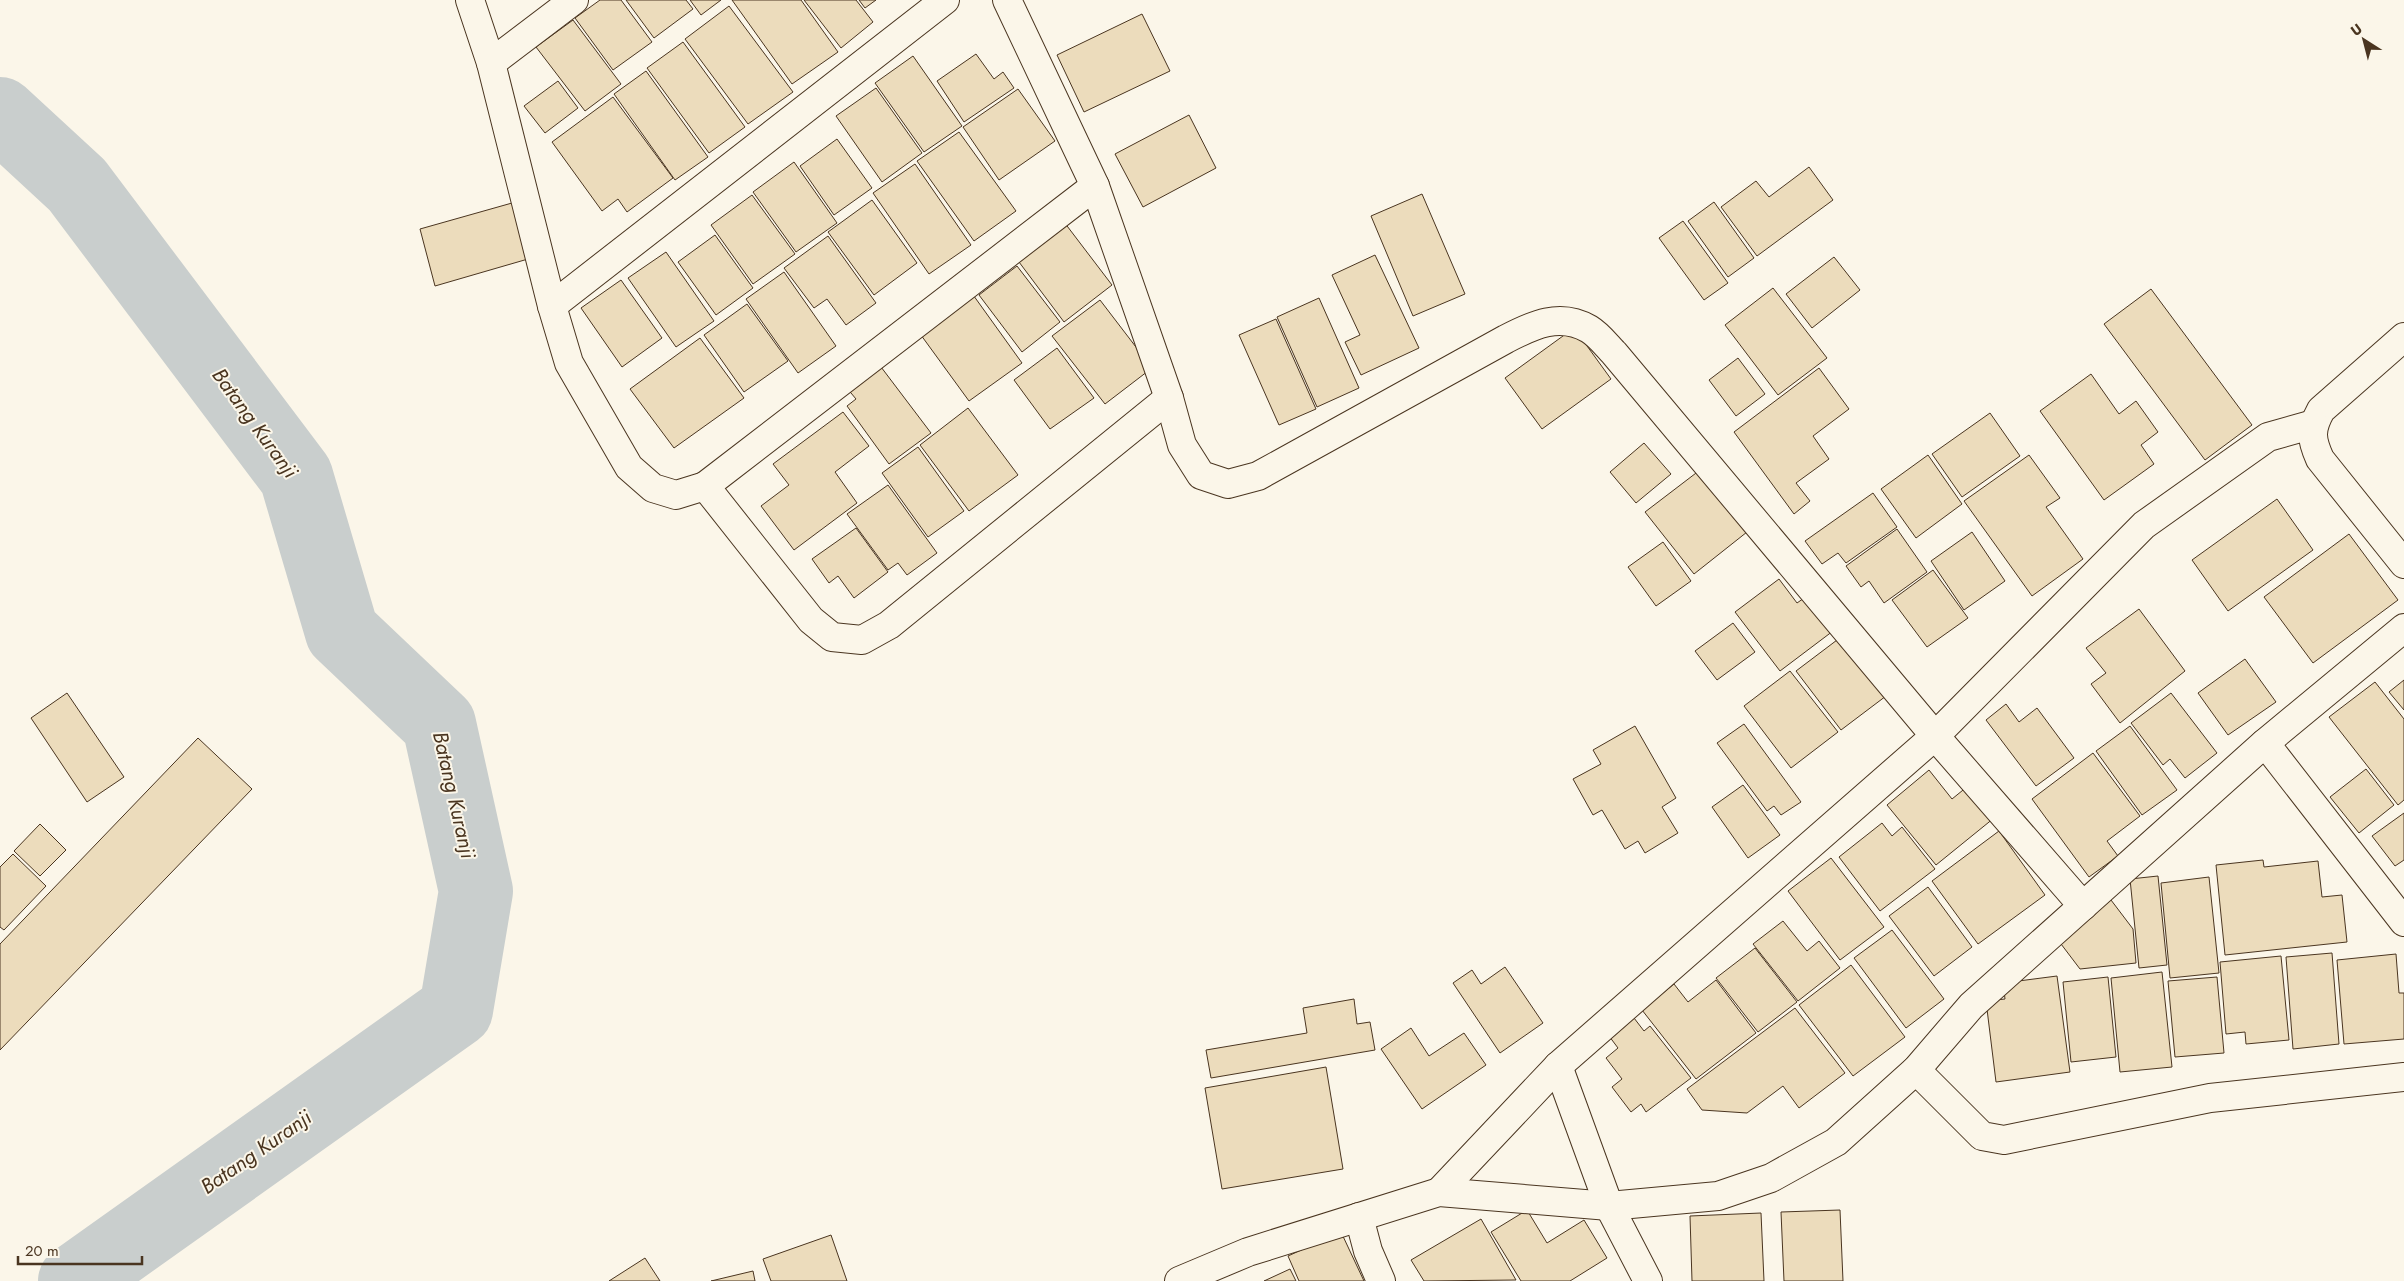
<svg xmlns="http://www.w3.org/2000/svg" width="2404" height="1281" font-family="Jost,sans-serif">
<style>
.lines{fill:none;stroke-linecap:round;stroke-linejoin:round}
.river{stroke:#c9cecd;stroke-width:74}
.building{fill:#ecdcbc;stroke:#4a3520}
.street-casing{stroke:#4a3520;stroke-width:30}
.street{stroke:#fbf6e9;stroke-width:28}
.labels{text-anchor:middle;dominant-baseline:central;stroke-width:4;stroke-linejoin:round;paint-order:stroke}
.water-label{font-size:21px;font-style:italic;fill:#4a3520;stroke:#fbf6e9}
</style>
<rect width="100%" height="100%" fill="#fbf6e9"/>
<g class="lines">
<path class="river" d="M 0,114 L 77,185 L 296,476 L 342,632 L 439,724 L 476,891 L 456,1010 L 75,1281"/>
</g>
<g class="building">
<path d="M 600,0 L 621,0 L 652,42 L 613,70 L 575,18 Z"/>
<path d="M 626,0 L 686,0 L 693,9 L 654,38 Z"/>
<path d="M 690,0 L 721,0 L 701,15 Z"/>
<path d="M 732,0 L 801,0 L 838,52 L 792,84 Z"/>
<path d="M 804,0 L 856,0 L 873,22 L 841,48 Z"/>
<path d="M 859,0 L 876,0 L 865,8 Z"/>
<path d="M 729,6 L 793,92 L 748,124 L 685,39 Z"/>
<path d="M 1142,14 L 1170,71 L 1084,112 L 1057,55 Z"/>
<path d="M 573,20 L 621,84 L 585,111 L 536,47 Z"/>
<path d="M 683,42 L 745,127 L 709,153 L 647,68 Z"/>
<path d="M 976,54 L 994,79 L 1003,72 L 1014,88 L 964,122 L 937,81 Z"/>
<path d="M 913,56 L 962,126 L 924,152 L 875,83 Z"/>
<path d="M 646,71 L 708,157 L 675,180 L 614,94 Z"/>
<path d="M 558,81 L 578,108 L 545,133 L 524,106 Z"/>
<path d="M 876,88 L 922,153 L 882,182 L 836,116 Z"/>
<path d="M 1018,89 L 1055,141 L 999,180 L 963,127 Z"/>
<path d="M 613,97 L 673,178 L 627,212 L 618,199 L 602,211 L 552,142 Z"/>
<path d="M 1189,115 L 1216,168 L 1143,207 L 1115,154 Z"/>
<path d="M 959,132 L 1016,211 L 974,241 L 917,161 Z"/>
<path d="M 837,139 L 872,188 L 834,215 L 800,166 Z"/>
<path d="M 794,162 L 837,223 L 796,252 L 753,192 Z"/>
<path d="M 915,164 L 971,245 L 929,274 L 873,193 Z"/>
<path d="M 1809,167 L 1833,200 L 1757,256 L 1721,207 L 1756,181 L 1769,197 Z"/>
<path d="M 1422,194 L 1465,294 L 1413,316 L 1371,216 Z"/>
<path d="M 752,195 L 795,254 L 753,284 L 711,225 Z"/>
<path d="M 872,200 L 917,263 L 874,295 L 828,232 Z"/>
<path d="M 1714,202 L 1754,258 L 1728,277 L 1688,221 Z"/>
<path d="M 512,203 L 528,259 L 435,286 L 420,229 Z"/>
<path d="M 1061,218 L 1112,285 L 1064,322 L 1013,254 Z"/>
<path d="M 1683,221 L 1728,283 L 1704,300 L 1659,238 Z"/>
<path d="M 715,235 L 753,288 L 716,315 L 678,262 Z"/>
<path d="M 828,236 L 876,303 L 846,325 L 827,299 L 814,308 L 784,268 Z"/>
<path d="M 666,252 L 714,321 L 676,347 L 628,278 Z"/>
<path d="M 1375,255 L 1419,348 L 1361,375 L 1345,342 L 1360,335 L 1332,275 Z"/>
<path d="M 1834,257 L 1860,290 L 1812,328 L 1786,294 Z"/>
<path d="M 1017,266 L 1060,322 L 1022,352 L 979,295 Z"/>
<path d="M 784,272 L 836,346 L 798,373 L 746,299 Z"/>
<path d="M 621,280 L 662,338 L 622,367 L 581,308 Z"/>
<path d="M 1773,288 L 1827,358 L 1778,395 L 1725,325 Z"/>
<path d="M 2151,289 L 2252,425 L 2205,460 L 2104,324 Z"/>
<path d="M 971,292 L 1022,363 L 969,401 L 918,331 Z"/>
<path d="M 1319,298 L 1359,388 L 1317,407 L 1277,317 Z"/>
<path d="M 1100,300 L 1152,368 L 1105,404 L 1052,336 Z"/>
<path d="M 747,304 L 788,361 L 744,392 L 704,335 Z"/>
<path d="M 1276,319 L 1316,409 L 1279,425 L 1239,335 Z"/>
<path d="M 1574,328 L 1611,379 L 1542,429 L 1505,378 Z"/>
<path d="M 700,338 L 744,398 L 674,448 L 630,389 Z"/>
<path d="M 1057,348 L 1094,398 L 1050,429 L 1014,380 Z"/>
<path d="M 1738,358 L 1765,394 L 1736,416 L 1709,380 Z"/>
<path d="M 878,363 L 931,433 L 889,464 L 847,406 L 856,399 L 846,387 Z"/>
<path d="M 1819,368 L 1849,409 L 1813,436 L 1829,459 L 1796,483 L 1810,501 L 1794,514 L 1734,432 Z"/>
<path d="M 2091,374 L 2119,414 L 2136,401 L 2158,432 L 2141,445 L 2154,464 L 2104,500 L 2040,411 Z"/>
<path d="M 968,408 L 1018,475 L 969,511 L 920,445 Z"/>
<path d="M 843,412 L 869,446 L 835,472 L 857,503 L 794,550 L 761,506 L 789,485 L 773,464 Z"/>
<path d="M 1990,413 L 2020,456 L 1962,497 L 1932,454 Z"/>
<path d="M 1644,443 L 1671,474 L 1636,503 L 1610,472 Z"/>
<path d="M 918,447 L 964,511 L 928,537 L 882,473 Z"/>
<path d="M 1928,455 L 1962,504 L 1916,538 L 1881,489 Z"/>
<path d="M 2029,455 L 2060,498 L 2046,507 L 2083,559 L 2032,596 L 1964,501 Z"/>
<path d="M 1700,470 L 1747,532 L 1694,574 L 1645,512 Z"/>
<path d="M 888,485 L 937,553 L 907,575 L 898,563 L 888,570 L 847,514 Z"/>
<path d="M 1873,493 L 1897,527 L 1846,563 L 1838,553 L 1822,564 L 1805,541 Z"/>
<path d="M 2277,499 L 2313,550 L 2228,611 L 2192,560 Z"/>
<path d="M 856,528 L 888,572 L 854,598 L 838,576 L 829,583 L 812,559 Z"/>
<path d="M 1897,529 L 1927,572 L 1884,603 L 1869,581 L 1861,587 L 1846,566 Z"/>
<path d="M 1972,532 L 2005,581 L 1964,610 L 1931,561 Z"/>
<path d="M 2349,534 L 2398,600 L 2313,663 L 2264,597 Z"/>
<path d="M 1663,542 L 1691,581 L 1656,606 L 1628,567 Z"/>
<path d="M 1933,570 L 1968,618 L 1927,647 L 1892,600 Z"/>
<path d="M 1779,579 L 1797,603 L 1807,596 L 1833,631 L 1780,671 L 1735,612 Z"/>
<path d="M 2139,609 L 2185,671 L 2120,723 L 2091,684 L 2106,673 L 2086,648 Z"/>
<path d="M 1733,623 L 1755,652 L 1717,680 L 1695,651 Z"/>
<path d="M 1841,637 L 1886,696 L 1841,730 L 1796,671 Z"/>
<path d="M 2245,659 L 2276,702 L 2228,735 L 2198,693 Z"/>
<path d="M 1790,671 L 1838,732 L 1791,768 L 1744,706 Z"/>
<path d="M 2404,680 L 2404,710 L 2389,692 Z"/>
<path d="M 2375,682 L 2404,719 L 2404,800 L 2398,805 L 2329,717 Z"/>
<path d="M 67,693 L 124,777 L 87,802 L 31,718 Z"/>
<path d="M 2171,693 L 2217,753 L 2185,778 L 2170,759 L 2163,765 L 2131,723 Z"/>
<path d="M 2006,704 L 2019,722 L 2037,708 L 2074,758 L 2036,786 L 1986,720 Z"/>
<path d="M 1744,724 L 1801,802 L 1781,815 L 1774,806 L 1767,811 L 1717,743 Z"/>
<path d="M 1635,726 L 1676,798 L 1662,807 L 1678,833 L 1645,853 L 1638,841 L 1625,849 L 1602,810 L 1593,815 L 1573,779 L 1601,764 L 1593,750 Z"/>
<path d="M 2130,726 L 2177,790 L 2142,815 L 2096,751 Z"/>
<path d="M 198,738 L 252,789 L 0,1050 L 0,944 Z"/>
<path d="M 2093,753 L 2140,816 L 2107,841 L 2118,856 L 2089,877 L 2032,799 Z"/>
<path d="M 2366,769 L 2394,805 L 2359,833 L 2330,797 Z"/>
<path d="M 1929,770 L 1952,799 L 1968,786 L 1994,818 L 1936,865 L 1887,805 Z"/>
<path d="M 1743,785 L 1780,835 L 1748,858 L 1712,807 Z"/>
<path d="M 2404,813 L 2404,860 L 2395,866 L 2372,836 Z"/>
<path d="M 1882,823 L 1892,836 L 1902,827 L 1935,869 L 1880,911 L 1839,857 Z"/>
<path d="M 40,824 L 66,850 L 40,876 L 14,851 Z"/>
<path d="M 1999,831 L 2045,895 L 1978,944 L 1932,881 Z"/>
<path d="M 13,854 L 46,886 L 4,930 L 0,927 L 0,867 Z"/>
<path d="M 1831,858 L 1884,927 L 1840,960 L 1788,891 Z"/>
<path d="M 2263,860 L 2264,867 L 2318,861 L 2322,897 L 2342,895 L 2347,942 L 2225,955 L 2216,865 Z"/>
<path d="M 2158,876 L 2167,965 L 2139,968 L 2130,879 Z"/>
<path d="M 2209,877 L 2219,973 L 2170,978 L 2161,883 Z"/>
<path d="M 1928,887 L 1972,947 L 1934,976 L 1889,916 Z"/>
<path d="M 2111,900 L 2133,929 L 2136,963 L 2080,969 L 2058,940 Z"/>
<path d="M 1783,921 L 1807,951 L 1819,941 L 1840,968 L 1798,1001 L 1753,944 Z"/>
<path d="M 1892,930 L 1944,999 L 1906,1028 L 1854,958 Z"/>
<path d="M 1755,948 L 1797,1002 L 1758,1032 L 1716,978 Z"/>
<path d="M 2332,953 L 2339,1044 L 2293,1049 L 2286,957 Z"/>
<path d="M 2396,954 L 2399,993 L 2404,993 L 2404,1039 L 2344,1044 L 2337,960 Z"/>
<path d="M 2281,956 L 2289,1040 L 2246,1044 L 2245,1032 L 2226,1034 L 2220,962 Z"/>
<path d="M 1851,965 L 1905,1037 L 1853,1076 L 1799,1005 Z"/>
<path d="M 1505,967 L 1543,1023 L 1500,1053 L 1453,983 L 1472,970 L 1481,984 Z"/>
<path d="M 2162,972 L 2172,1067 L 2120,1072 L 2111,978 Z"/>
<path d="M 2057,976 L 2070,1072 L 1996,1082 L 1986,1001 L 2005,999 L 2003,983 Z"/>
<path d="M 2108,977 L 2116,1057 L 2071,1062 L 2063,982 Z"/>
<path d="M 2217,977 L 2224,1053 L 2175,1057 L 2168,981 Z"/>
<path d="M 1716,980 L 1756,1033 L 1696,1079 L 1642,1010 L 1674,984 L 1688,1002 Z"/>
<path d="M 1354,999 L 1357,1024 L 1370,1022 L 1375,1050 L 1211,1078 L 1206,1050 L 1307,1033 L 1303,1008 Z"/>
<path d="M 1795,1008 L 1845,1073 L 1799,1108 L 1783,1086 L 1747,1113 L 1702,1110 L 1687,1089 Z"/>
<path d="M 1634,1018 L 1644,1031 L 1650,1026 L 1691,1078 L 1646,1112 L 1641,1104 L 1631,1112 L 1612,1087 L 1622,1079 L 1606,1058 L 1618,1048 L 1609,1036 Z"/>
<path d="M 1411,1028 L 1429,1056 L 1464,1033 L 1486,1065 L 1422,1109 L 1381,1049 Z"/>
<path d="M 1326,1067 L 1343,1169 L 1222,1189 L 1205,1088 Z"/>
<path d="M 1527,1210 L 1547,1243 L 1584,1220 L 1607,1258 L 1570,1281 L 1521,1281 L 1491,1232 Z"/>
<path d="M 1840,1210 L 1843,1281 L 1784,1281 L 1781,1212 Z"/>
<path d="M 1761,1213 L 1764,1281 L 1692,1281 L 1690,1216 Z"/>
<path d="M 1481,1219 L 1516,1280 L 1424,1281 L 1411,1260 Z"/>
<path d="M 1341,1232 L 1364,1281 L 1299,1281 L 1288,1256 Z"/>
<path d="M 831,1235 L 847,1281 L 771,1281 L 763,1259 Z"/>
<path d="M 645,1258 L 660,1281 L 609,1281 Z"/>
<path d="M 1290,1269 L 1296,1281 L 1264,1281 Z"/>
<path d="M 753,1271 L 755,1281 L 711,1281 Z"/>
</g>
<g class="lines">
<g class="street-casing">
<g id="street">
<path d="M 470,0 L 491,63 L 552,306 L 569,363 L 629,467 L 653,488 L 676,495 L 705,486 L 811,620 L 832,637 L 862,640 L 889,625 L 1169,398"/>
<path d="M 1007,0 L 1095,186 L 1169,398 L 1182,445 L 1201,475 L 1228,484 L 1258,476 L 1506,339 C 1533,325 1560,312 1589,329 C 1599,335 1607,346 1614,353 L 1935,736 L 2083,906"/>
<path d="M 491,63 L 574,0"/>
<path d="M 552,306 L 945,0"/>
<path d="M 2404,337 L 2321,410 C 2310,430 2311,439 2320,459 L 2404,564"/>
<path d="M 705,486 L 1095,186"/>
<path d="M 2265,743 L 2404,922"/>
<path d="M 1558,1066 L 1609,1206 L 1648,1281"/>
<path d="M 1916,1070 L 1982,1136 L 2004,1140 L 2210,1098 L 2404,1077"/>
<path d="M 1439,1192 L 1558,1066 L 1935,736 L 2144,525 L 2268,437 L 2314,424"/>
<path d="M 1359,1217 L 1368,1251 L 1381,1281"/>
<path d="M 1179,1281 L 1248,1252 L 1439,1192 L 1609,1206 L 1718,1196 L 1771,1178 L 1836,1142 L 1916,1070 L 1971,1006 L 2265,743 L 2404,628"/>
</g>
</g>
<use href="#street" class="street"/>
</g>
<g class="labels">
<g class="water-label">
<text transform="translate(255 423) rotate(54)">Batang Kuranji</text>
<text transform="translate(454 795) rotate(77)">Batang Kuranji</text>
<text transform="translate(256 1152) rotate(-35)">Batang Kuranji</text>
</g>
</g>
<g transform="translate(2364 40) rotate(324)" stroke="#fbf6e9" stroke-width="4" paint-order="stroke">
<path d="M0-4L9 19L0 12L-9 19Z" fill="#4a3520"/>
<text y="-8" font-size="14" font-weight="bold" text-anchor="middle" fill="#4a3520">U</text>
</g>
<path d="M18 1256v8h124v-8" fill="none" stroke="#4a3520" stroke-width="2.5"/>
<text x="25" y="1256" font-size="15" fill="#4a3520" stroke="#fbf6e9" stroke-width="4" paint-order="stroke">20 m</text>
</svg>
